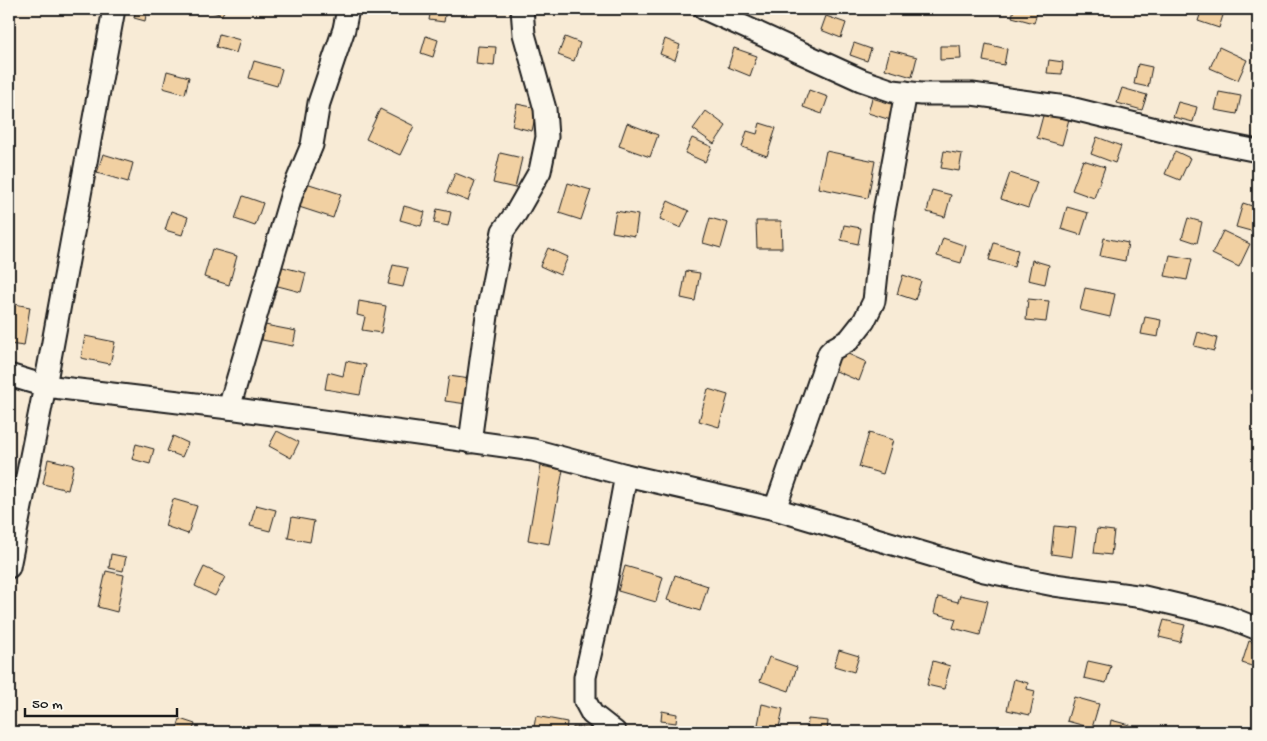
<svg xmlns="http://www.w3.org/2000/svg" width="1267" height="741" font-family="'Gochi Hand',sans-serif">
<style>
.building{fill:#f1d0a2;stroke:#1c1c1c}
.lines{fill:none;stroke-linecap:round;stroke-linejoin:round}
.minor-casing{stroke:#1c1c1c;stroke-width:25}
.minor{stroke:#fbf7ec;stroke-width:21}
</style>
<rect width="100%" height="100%" fill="#f8ebd6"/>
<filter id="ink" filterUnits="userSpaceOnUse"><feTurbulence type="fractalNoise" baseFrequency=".02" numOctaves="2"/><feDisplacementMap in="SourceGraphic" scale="10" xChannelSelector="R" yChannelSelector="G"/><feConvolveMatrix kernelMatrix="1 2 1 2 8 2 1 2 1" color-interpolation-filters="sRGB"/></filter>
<g filter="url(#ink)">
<g class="building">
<path d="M 136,9 L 147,9 L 145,21 L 134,18 Z"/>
<path d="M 205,9 L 225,9 L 222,15 Z"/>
<path d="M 431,9 L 446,9 L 444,22 L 429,20 Z"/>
<path d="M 1014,9 L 1038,9 L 1034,23 L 1012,17 Z"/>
<path d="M 1202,9 L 1225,9 L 1219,28 L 1198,21 Z"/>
<path d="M 826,16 L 846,23 L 841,38 L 821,30 Z"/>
<path d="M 219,34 L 240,40 L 236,53 L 216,47 Z"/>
<path d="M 426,36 L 438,40 L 433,57 L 421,53 Z"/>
<path d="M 565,37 L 580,43 L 574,61 L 558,55 Z"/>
<path d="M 665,39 L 680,45 L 675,60 L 660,54 Z"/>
<path d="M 854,43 L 871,49 L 867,61 L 850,55 Z"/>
<path d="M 986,44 L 1007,49 L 1004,65 L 983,61 Z"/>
<path d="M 478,46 L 496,47 L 494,66 L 476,64 Z"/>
<path d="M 940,46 L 960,46 L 961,59 L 940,60 Z"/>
<path d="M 1219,47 L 1247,60 L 1238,80 L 1210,68 Z"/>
<path d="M 734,48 L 757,56 L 750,76 L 728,67 Z"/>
<path d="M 890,50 L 917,57 L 912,77 L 885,69 Z"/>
<path d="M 1049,60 L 1063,62 L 1062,74 L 1047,73 Z"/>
<path d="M 254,61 L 282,69 L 277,86 L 249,78 Z"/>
<path d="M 1138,64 L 1152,67 L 1148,87 L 1134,84 Z"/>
<path d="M 167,71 L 189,77 L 185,94 L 163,88 Z"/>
<path d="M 1122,88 L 1147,95 L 1142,110 L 1117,103 Z"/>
<path d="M 809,90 L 828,97 L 822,114 L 803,107 Z"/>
<path d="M 1219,92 L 1241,96 L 1237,114 L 1215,110 Z"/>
<path d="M 872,98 L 898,106 L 894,121 L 868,113 Z"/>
<path d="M 1178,102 L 1197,107 L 1193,122 L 1173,117 Z"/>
<path d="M 517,104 L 537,108 L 532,131 L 512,126 Z"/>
<path d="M 380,109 L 414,126 L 400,155 L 366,139 Z"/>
<path d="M 706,111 L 726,126 L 714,144 L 693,129 Z"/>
<path d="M 1044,112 L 1069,119 L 1062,145 L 1037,138 Z"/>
<path d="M 627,123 L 658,135 L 650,157 L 619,146 Z"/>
<path d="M 760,123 L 776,128 L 767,156 L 742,147 L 747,131 L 757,134 Z"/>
<path d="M 1097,137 L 1121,146 L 1115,163 L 1091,154 Z"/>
<path d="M 692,138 L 712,147 L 705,162 L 685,153 Z"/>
<path d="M 826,151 L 875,161 L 868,198 L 818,188 Z"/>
<path d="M 944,151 L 962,154 L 959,171 L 941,168 Z"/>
<path d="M 1175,151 L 1190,158 L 1180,180 L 1165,174 Z"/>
<path d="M 500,153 L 522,158 L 515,188 L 493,183 Z"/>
<path d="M 103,154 L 133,163 L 128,182 L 97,173 Z"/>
<path d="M 1083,160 L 1105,167 L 1094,198 L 1072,190 Z"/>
<path d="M 455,173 L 475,181 L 468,201 L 447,193 Z"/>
<path d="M 1010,173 L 1037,182 L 1028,208 L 1001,199 Z"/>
<path d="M 303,182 L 341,194 L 333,218 L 296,206 Z"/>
<path d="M 568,183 L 591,190 L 581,220 L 559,213 Z"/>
<path d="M 932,190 L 951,195 L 945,217 L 927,212 Z"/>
<path d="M 243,196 L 263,203 L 255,226 L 235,219 Z"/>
<path d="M 668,201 L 689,211 L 681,228 L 660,219 Z"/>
<path d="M 1243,203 L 1258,208 L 1258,233 L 1236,227 Z"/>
<path d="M 404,206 L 425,212 L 421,226 L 400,220 Z"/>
<path d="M 1067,207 L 1088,213 L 1081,235 L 1061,229 Z"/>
<path d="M 437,209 L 451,212 L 448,226 L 434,223 Z"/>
<path d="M 171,211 L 188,217 L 182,235 L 165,230 Z"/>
<path d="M 616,211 L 638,215 L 635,236 L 612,232 Z"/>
<path d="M 710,218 L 728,223 L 721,248 L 703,243 Z"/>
<path d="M 1188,218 L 1202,222 L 1197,243 L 1182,238 Z"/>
<path d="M 756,221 L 781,221 L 782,248 L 757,248 Z"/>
<path d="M 844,225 L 861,228 L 858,244 L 841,240 Z"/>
<path d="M 1223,231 L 1250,244 L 1239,267 L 1212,254 Z"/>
<path d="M 943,238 L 966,246 L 961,263 L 937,256 Z"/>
<path d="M 1104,238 L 1128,243 L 1125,261 L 1100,256 Z"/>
<path d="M 994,243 L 1018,250 L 1014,267 L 989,260 Z"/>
<path d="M 548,248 L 568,257 L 560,275 L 540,266 Z"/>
<path d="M 212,249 L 237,256 L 229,285 L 204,277 Z"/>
<path d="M 1170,255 L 1192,259 L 1187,280 L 1165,276 Z"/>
<path d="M 1032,260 L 1049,265 L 1045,284 L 1028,280 Z"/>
<path d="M 393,265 L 408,268 L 403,287 L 388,284 Z"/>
<path d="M 279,266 L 306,273 L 301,292 L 274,285 Z"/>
<path d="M 686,271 L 700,273 L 695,301 L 681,298 Z"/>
<path d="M 903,275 L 921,281 L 915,300 L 897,294 Z"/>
<path d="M 1085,288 L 1115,294 L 1110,317 L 1080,310 Z"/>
<path d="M 1028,299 L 1049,301 L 1046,322 L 1026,320 Z"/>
<path d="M 359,301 L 386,306 L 381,333 L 362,330 L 365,317 L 357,315 Z"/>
<path d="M 9,303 L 30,307 L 24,346 L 9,344 Z"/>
<path d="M 1145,317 L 1161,320 L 1158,337 L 1141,334 Z"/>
<path d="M 265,325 L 296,331 L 293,346 L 262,340 Z"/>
<path d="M 1198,332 L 1217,338 L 1214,351 L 1194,346 Z"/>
<path d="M 85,336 L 115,342 L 110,364 L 81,358 Z"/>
<path d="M 837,349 L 866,362 L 859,381 L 829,368 Z"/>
<path d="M 346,361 L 366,365 L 360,395 L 325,389 L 328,372 L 343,376 Z"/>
<path d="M 449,376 L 470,379 L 467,404 L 445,401 Z"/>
<path d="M 708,389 L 728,395 L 719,427 L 699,421 Z"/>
<path d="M 277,431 L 299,442 L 291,458 L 269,446 Z"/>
<path d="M 869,433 L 893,440 L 883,474 L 859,467 Z"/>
<path d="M 173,436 L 188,443 L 182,457 L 167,451 Z"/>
<path d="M 136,444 L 154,449 L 150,464 L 132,459 Z"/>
<path d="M 48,459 L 74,465 L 68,490 L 43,484 Z"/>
<path d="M 541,466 L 563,470 L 549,544 L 528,540 Z"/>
<path d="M 173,499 L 197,506 L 188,534 L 165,526 Z"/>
<path d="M 256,505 L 276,510 L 270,531 L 250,526 Z"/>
<path d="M 292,517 L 314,521 L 310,542 L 288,538 Z"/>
<path d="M 1054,526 L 1076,528 L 1072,557 L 1051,554 Z"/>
<path d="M 1097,529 L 1114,531 L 1111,555 L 1094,553 Z"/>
<path d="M 111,554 L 126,557 L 123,571 L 109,568 Z"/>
<path d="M 625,566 L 663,577 L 656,602 L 618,591 Z"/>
<path d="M 204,567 L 225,577 L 215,596 L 195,586 Z"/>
<path d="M 106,571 L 124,575 L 117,612 L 98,607 Z"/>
<path d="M 675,575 L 708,586 L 700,611 L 667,600 Z"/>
<path d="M 960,595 L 988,601 L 980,635 L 953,628 L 956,619 L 934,613 L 938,597 L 958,602 Z"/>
<path d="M 1164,620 L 1185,625 L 1180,642 L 1159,637 Z"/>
<path d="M 1249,641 L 1258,644 L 1258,668 L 1242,663 Z"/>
<path d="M 839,650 L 859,656 L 854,672 L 834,666 Z"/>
<path d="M 769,657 L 797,667 L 789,691 L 760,681 Z"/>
<path d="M 933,661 L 950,666 L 944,689 L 927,685 Z"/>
<path d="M 1088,661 L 1111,666 L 1106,683 L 1084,678 Z"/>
<path d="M 1014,679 L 1028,683 L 1027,689 L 1035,691 L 1030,715 L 1007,710 Z"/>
<path d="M 1074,697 L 1099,704 L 1092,728 L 1067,721 Z"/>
<path d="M 762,704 L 783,709 L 778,732 L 757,730 Z"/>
<path d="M 662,711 L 677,714 L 676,723 L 661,721 Z"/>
<path d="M 536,716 L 567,722 L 566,732 L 533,732 Z"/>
<path d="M 180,719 L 195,724 L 192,732 L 176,732 Z"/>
<path d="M 808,719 L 828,721 L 827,732 L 807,732 Z"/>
<path d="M 1111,720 L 1133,726 L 1132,732 L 1109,732 Z"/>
<path d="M 573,727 L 600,729 L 599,732 L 573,732 Z"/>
<path d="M 241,728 L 255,732 L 239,732 Z"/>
</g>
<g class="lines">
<g class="minor-casing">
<g id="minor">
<path d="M 705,9 L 861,80 L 893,91 L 921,94 L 972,94 L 1066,107 L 1188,137 L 1258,151"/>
<path d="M 9,375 L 45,386 L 229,408 L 533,450 L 626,475 L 775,509 L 984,571 L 1054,585 L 1144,597 L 1228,617 L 1258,629"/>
<path d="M 229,408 L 292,193 L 312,145 L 319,103 L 344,29 L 348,9"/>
<path d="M 470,442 L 488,308 L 503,231 L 516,213 L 540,171 L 547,137 L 545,109 L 524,34 L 522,9"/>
<path d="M 775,509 L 829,353 L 833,349 L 849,340 L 864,321 L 874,301 L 883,217 L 906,92"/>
<path d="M 9,567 L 45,386 L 114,9"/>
<path d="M 615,732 L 592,714 L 585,701 L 585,677 L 604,594 L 626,475"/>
</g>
</g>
<use href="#minor" class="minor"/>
</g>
</g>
<rect width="1267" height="741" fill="none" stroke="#fbf7ec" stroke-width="30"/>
<rect x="15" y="15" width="1237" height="711" fill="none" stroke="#1c1c1c" stroke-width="2" filter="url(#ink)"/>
<path d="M25 708v8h152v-8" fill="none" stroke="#1c1c1c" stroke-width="2.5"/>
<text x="32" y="708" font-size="15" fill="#1c1c1c" stroke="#fbf7ec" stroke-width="4" paint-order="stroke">50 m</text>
</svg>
